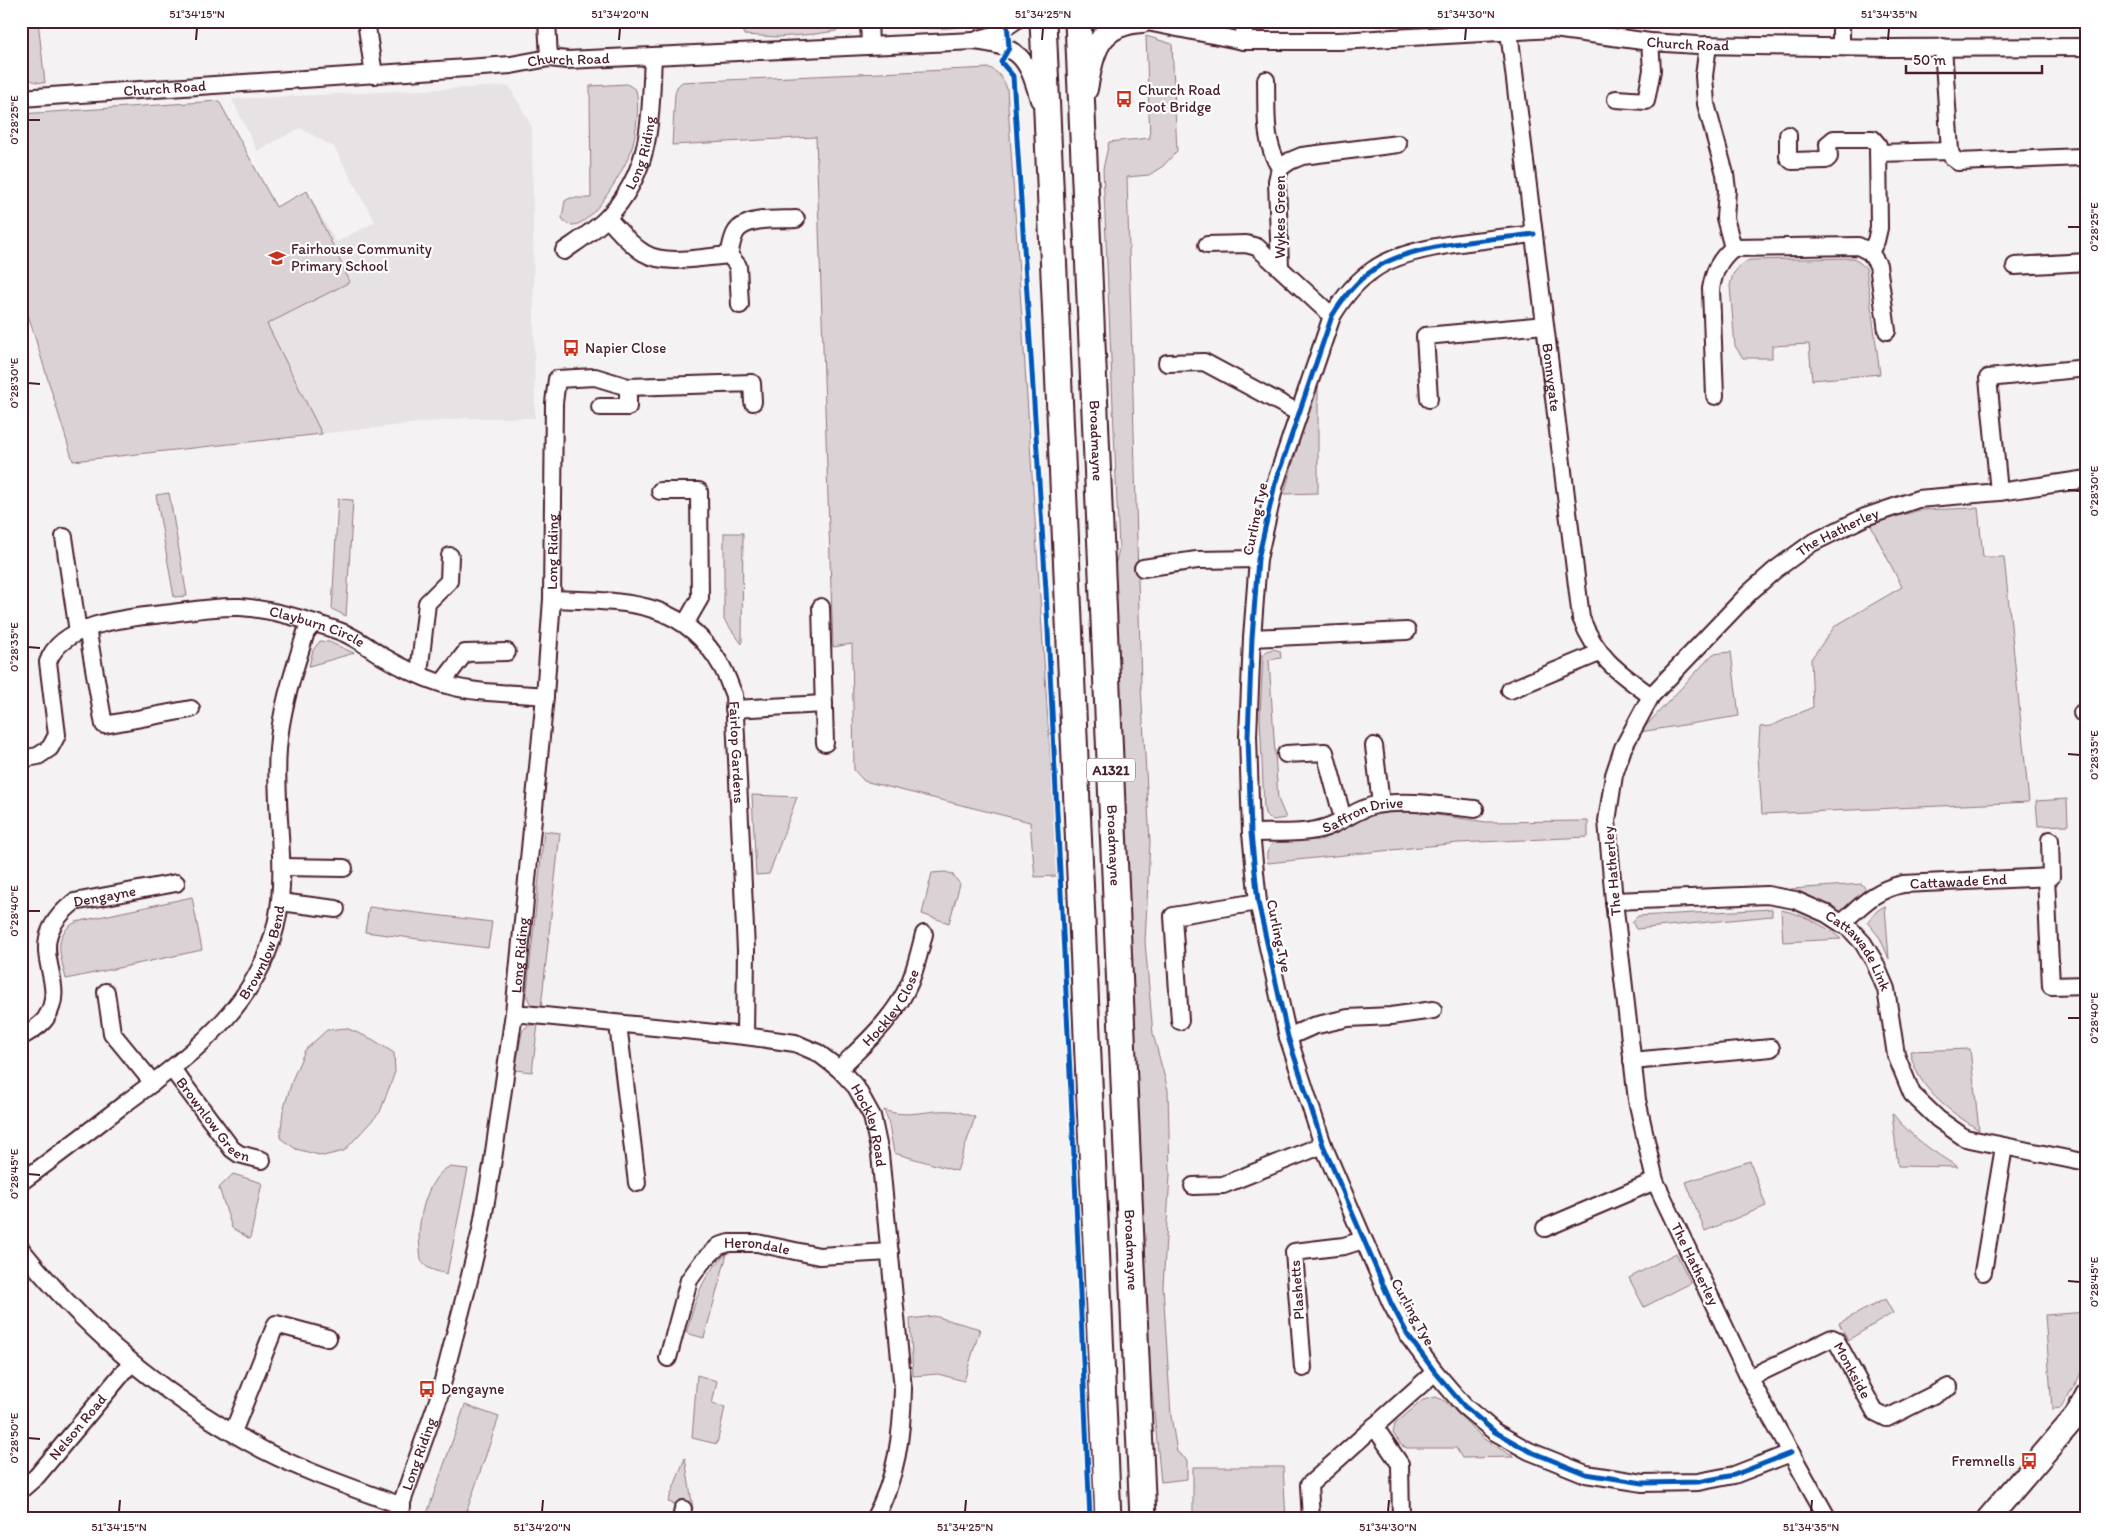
<svg xmlns="http://www.w3.org/2000/svg" width="2108" height="1540" font-family="Itim,sans-serif">
<style>
.built{fill:#e7e2e3}
.green{fill:#dbd2d5;stroke:#927880}
.lines{fill:none;stroke-linecap:round;stroke-linejoin:round}
.street-casing{stroke:#4a1f2b;stroke-width:20}
.secondary-casing{stroke:#4a1f2b;stroke-width:26}
.primary-casing{stroke:#4a1f2b;stroke-width:29}
.street{stroke:#fff;stroke-width:16}
.secondary{stroke:#fff;stroke-width:22}
.primary{stroke:#fff;stroke-width:25}
.cycleway-casing{stroke:#fff;stroke-width:8}
.cycleway{stroke:#0057b8;stroke-width:5}
.ticks{fill:none;stroke:#4a1f2b;stroke-width:2}
.labels{text-anchor:middle;dominant-baseline:central;stroke-width:4.5;stroke-linejoin:round;paint-order:stroke}
.shield{fill:#fff;stroke:#80626b;stroke-width:1}
.shield-label{font-size:14px;font-weight:bold;fill:#4a1f2b}
.street-label{font-size:15px;fill:#4a1f2b;stroke:#fff}
.poi-label{font-size:15px;fill:#4a1f2b;stroke:#fff;text-anchor:start}
.neatline{fill:none;stroke:#4a1f2b;stroke-width:2}
.ticks-label{font-size:12px;text-anchor:middle;fill:#4a1f2b}
</style>
<rect width="100%" height="100%" fill="#f4f2f2"/>
<filter id="ink" filterUnits="userSpaceOnUse"><feTurbulence type="fractalNoise" baseFrequency=".02" numOctaves="2"/><feDisplacementMap in="SourceGraphic" scale="10" xChannelSelector="R" yChannelSelector="G"/><feConvolveMatrix kernelMatrix="1 2 1 2 8 2 1 2 1" color-interpolation-filters="sRGB"/></filter>
<g filter="url(#ink)">
<path class="built" d="M 509,86 L 532,127 L 535,418 L 465,418 L 73,461 L 21,292 L 21,114 L 219,101 L 276,207 L 307,191 L 336,242 L 375,222 L 334,147 L 300,128 L 257,151 L 232,99 Z"/>
<g class="green">
<path d="M 21,21 L 38,21 L 45,83 C 34,82 27,81 22,70 Z"/>
<path d="M 743,21 L 848,21 L 836,31 L 815,34 L 778,37 L 744,35 Z"/>
<path d="M 895,21 L 987,21 C 966,29 914,33 895,21 Z"/>
<path d="M 1146,36 L 1172,44 L 1177,151 L 1163,166 L 1149,175 L 1127,177 L 1141,686 L 1150,842 L 1145,942 L 1153,1034 L 1168,1090 L 1170,1175 L 1163,1286 L 1171,1416 L 1177,1452 L 1187,1460 L 1187,1479 L 1161,1482 L 1142,1290 L 1110,586 L 1119,549 L 1103,169 L 1109,142 L 1150,138 Z"/>
<path d="M 990,68 C 999,73 1004,79 1007,89 L 1058,876 L 1035,877 L 1030,822 L 864,781 L 854,770 L 852,644 L 833,647 L 816,137 L 672,145 L 675,94 L 677,87 L 682,82 Z"/>
<path d="M 627,84 L 636,90 C 640,105 636,136 631,151 C 625,168 581,249 562,218 L 565,201 L 570,198 L 591,198 L 590,86 Z"/>
<path d="M 219,101 L 276,207 L 307,191 L 350,282 L 267,324 L 322,434 L 73,461 L 21,292 L 21,114 Z"/>
<path d="M 1854,258 L 1866,268 L 1880,374 L 1812,380 L 1809,344 L 1772,346 L 1772,358 L 1743,358 L 1735,346 L 1730,286 L 1733,274 L 1740,266 L 1749,260 Z"/>
<path d="M 1318,376 L 1318,493 L 1284,494 Z"/>
<path d="M 169,493 L 187,596 L 174,597 L 156,495 Z"/>
<path d="M 338,499 L 353,500 L 346,616 L 332,609 Z"/>
<path d="M 1978,508 L 1983,557 L 2004,557 L 2029,802 L 1762,814 L 1758,757 L 1760,727 L 1771,726 L 1813,707 L 1811,659 L 1835,626 L 1902,587 L 1870,524 L 1920,510 Z"/>
<path d="M 724,533 L 743,533 L 742,644 L 724,620 Z"/>
<path d="M 320,641 L 329,642 L 354,653 L 309,666 L 313,650 Z"/>
<path d="M 1273,649 L 1280,651 L 1281,658 L 1269,660 L 1278,799 L 1286,818 L 1273,820 L 1265,814 L 1264,808 L 1260,716 L 1263,655 L 1267,651 Z"/>
<path d="M 1731,652 L 1739,716 L 1640,732 L 1713,654 Z"/>
<path d="M 752,795 L 797,797 L 769,874 L 756,875 Z"/>
<path d="M 2067,799 L 2068,825 L 2038,826 L 2036,801 Z"/>
<path d="M 1402,810 L 1486,822 L 1588,821 L 1588,837 L 1458,843 L 1268,863 C 1265,853 1268,848 1275,841 L 1320,840 L 1336,833 L 1362,817 L 1379,812 Z"/>
<path d="M 544,831 L 560,833 L 541,1007 L 531,1005 L 527,997 L 527,991 Z"/>
<path d="M 945,872 L 952,874 L 960,884 L 949,923 L 922,914 L 932,873 Z"/>
<path d="M 1862,884 L 1866,890 L 1840,916 L 1791,889 Z"/>
<path d="M 192,897 L 202,950 L 66,979 C 61,956 51,935 76,922 Z"/>
<path d="M 1885,906 L 1889,959 L 1880,938 L 1867,922 L 1878,910 Z"/>
<path d="M 369,907 L 492,922 L 488,948 L 365,932 Z"/>
<path d="M 1772,909 L 1772,916 L 1636,929 L 1632,922 L 1638,916 Z"/>
<path d="M 1781,910 C 1802,914 1825,925 1841,939 L 1783,942 Z"/>
<path d="M 538,1024 L 532,1072 L 515,1070 L 522,1032 C 526,1025 530,1025 538,1024 Z"/>
<path d="M 346,1028 L 372,1039 L 394,1053 L 395,1072 L 380,1112 L 344,1151 L 323,1156 L 296,1149 L 280,1138 L 283,1111 L 293,1078 L 305,1050 L 327,1030 Z"/>
<path d="M 1970,1049 L 1979,1130 C 1949,1111 1917,1089 1910,1051 Z"/>
<path d="M 884,1110 C 907,1119 928,1109 951,1111 C 959,1111 967,1115 975,1117 L 957,1171 L 894,1153 L 888,1120 Z"/>
<path d="M 1892,1113 C 1910,1136 1933,1152 1958,1167 L 1898,1166 Z"/>
<path d="M 1750,1161 L 1766,1206 L 1705,1231 L 1686,1182 Z"/>
<path d="M 449,1167 L 468,1169 L 447,1274 C 437,1271 426,1270 421,1260 C 420,1248 418,1236 420,1224 C 422,1206 431,1175 449,1167 Z"/>
<path d="M 233,1174 L 262,1183 L 250,1239 L 232,1228 L 219,1188 Z"/>
<path d="M 1676,1253 L 1691,1283 L 1644,1307 L 1629,1278 Z"/>
<path d="M 727,1254 L 704,1338 L 686,1333 C 696,1301 700,1276 727,1254 Z"/>
<path d="M 1885,1299 L 1893,1313 L 1848,1340 L 1839,1323 Z"/>
<path d="M 2087,1312 L 2087,1364 L 2061,1408 L 2052,1409 L 2045,1315 Z"/>
<path d="M 934,1316 L 980,1329 L 964,1381 L 938,1374 L 913,1376 L 910,1319 Z"/>
<path d="M 697,1375 L 717,1381 L 712,1404 L 725,1407 L 717,1444 L 692,1438 Z"/>
<path d="M 1436,1397 L 1445,1401 L 1484,1439 L 1514,1457 L 1462,1458 L 1456,1448 L 1407,1448 L 1402,1446 L 1393,1433 L 1395,1424 L 1423,1400 Z"/>
<path d="M 465,1405 L 499,1417 L 464,1519 L 425,1519 Z"/>
<path d="M 685,1458 L 693,1509 L 668,1502 Z"/>
<path d="M 1193,1467 L 1283,1467 L 1286,1519 L 1193,1519 Z"/>
</g>
<g class="lines">
<g class="street-casing">
<g id="street">
<path d="M 366,21 L 374,75"/>
<path d="M 547,21 L 549,58"/>
<path d="M 869,21 L 870,45"/>
<path id="s1" d="M 1142,21 L 1243,41 L 1339,41 L 1554,29 L 1650,42 L 1697,45 L 1891,48 L 2087,47"/>
<path d="M 1841,21 L 1841,47"/>
<path id="s2" d="M 1509,31 L 1581,618 C 1596,657 1618,672 1651,696"/>
<path d="M 979,39 L 994,35 L 1015,21"/>
<path d="M 1243,41 L 1245,21"/>
<path d="M 1708,45 L 1704,76 L 1706,104 L 1725,174 L 1727,190 L 1725,218 L 1733,248"/>
<path d="M 1943,47 L 1950,151 L 1952,157 L 1958,162 L 2082,157"/>
<path d="M 1266,80 C 1267,112 1263,141 1280,168 L 1277,181 L 1280,267"/>
<path id="s3" d="M 21,98 L 511,65 L 549,58 L 567,60 L 974,41 C 1020,46 1027,57 1039,100"/>
<path d="M 1616,99 L 1646,101 L 1652,70 L 1650,42"/>
<path d="M 1878,153 L 1950,151"/>
<path d="M 1280,168 L 1290,161 L 1302,156 L 1398,144"/>
<path d="M 607,218 C 618,229 630,245 644,253 C 665,266 704,257 729,255 C 731,248 732,238 736,232 C 746,216 779,220 796,219"/>
<path d="M 1534,234 C 1490,240 1408,244 1373,270 C 1355,282 1343,298 1332,316 L 1275,484 L 1258,559 L 1252,638 L 1248,736 L 1251,833 L 1258,902 L 1288,1037 L 1323,1145 L 1391,1303 L 1409,1337 L 1435,1372 L 1464,1406 L 1495,1432 L 1529,1451 L 1586,1474 L 1643,1483 L 1698,1482 L 1734,1475 L 1791,1453"/>
<path d="M 1207,245 L 1246,244 L 1257,247 L 1332,316"/>
<path id="s4" d="M 564,251 C 578,241 594,231 607,218 C 653,169 650,119 653,56"/>
<path d="M 1870,252 L 1878,265 L 1887,331"/>
<path d="M 729,255 L 738,266 L 740,305"/>
<path d="M 2015,266 L 2087,262"/>
<path d="M 1167,363 L 1204,362 L 1299,413"/>
<path d="M 1715,396 L 1711,289 C 1714,271 1719,260 1733,248 L 1858,246 L 1870,252 L 1876,241 L 1879,228 L 1878,145 L 1873,139 L 1834,139 L 1828,144 L 1829,157 L 1826,160 L 1792,161 L 1788,157 L 1788,135"/>
<path d="M 1429,399 L 1425,336 L 1545,325"/>
<path d="M 600,407 L 628,407 L 628,387"/>
<path d="M 660,491 L 699,491 L 700,598 L 685,624"/>
<path d="M 1999,492 L 1988,378 L 2087,368"/>
<path d="M 64,537 L 78,632"/>
<path d="M 1143,568 L 1197,560 L 1258,559"/>
<path id="s5" d="M 552,599 C 623,602 682,597 722,667 C 727,676 730,686 734,695 L 746,950 L 745,1036"/>
<path d="M 821,607 L 825,743"/>
<path d="M 87,628 L 104,725 L 191,709"/>
<path d="M 1252,638 L 1407,631"/>
<path d="M 419,674 L 427,603 L 449,581 L 450,556"/>
<path d="M 442,683 L 465,653 L 507,652"/>
<path d="M 1510,690 L 1599,653"/>
<path d="M 734,709 L 824,704"/>
<path d="M 2082,713 L 2087,709"/>
<path d="M 1374,746 L 1381,804"/>
<path d="M 1286,754 L 1325,752 L 1343,819"/>
<path id="s6" d="M 21,759 L 38,756 L 50,748 L 57,735 L 48,662 C 62,621 135,617 172,613 C 194,610 217,606 240,607 C 273,609 308,620 339,631 C 354,636 368,647 382,656 C 401,667 425,679 447,685 C 477,694 515,693 545,696"/>
<path id="s7" d="M 1251,833 C 1275,832 1304,835 1327,827 C 1344,821 1358,808 1376,805 C 1406,799 1445,806 1475,809"/>
<path d="M 282,867 L 344,868"/>
<path d="M 2046,877 L 2051,986 L 2087,985"/>
<path id="s8" d="M 1614,901 L 1767,895 L 1795,900 L 1827,914 L 1850,929 L 1863,943 L 1874,961 L 1886,989 L 1896,1055 L 1912,1094 L 1938,1119 L 1965,1138 L 2087,1163"/>
<path d="M 280,902 L 336,909"/>
<path id="s9" d="M 1842,923 C 1863,904 1875,890 1903,884 L 2051,877 L 2050,840"/>
<path d="M 106,992 L 112,1033 L 153,1083"/>
<path id="s10" d="M 514,1013 L 745,1036 L 795,1043 L 818,1053 L 839,1069 L 856,1087 L 872,1116 L 880,1154 L 903,1389 C 902,1434 897,1478 874,1519"/>
<path d="M 1180,1021 L 1173,916 L 1258,902"/>
<path d="M 618,1024 L 637,1183"/>
<path id="s11" d="M 21,1037 C 29,1032 41,1026 46,1018 C 72,977 17,947 74,902 L 176,883"/>
<path d="M 1288,1037 L 1313,1026 L 1348,1018 L 1391,1016 L 1433,1010"/>
<path d="M 1632,1061 L 1771,1048"/>
<path id="s12" d="M 172,1069 L 232,1149 L 239,1154 L 262,1160"/>
<path id="s13" d="M 839,1069 C 866,1042 895,1018 910,982 C 916,967 920,950 924,934"/>
<path id="s14" d="M 21,1182 C 57,1156 92,1129 127,1102 C 198,1050 270,996 280,901 C 285,850 274,800 278,749 C 281,708 294,671 306,632 L 314,623"/>
<path d="M 1193,1186 L 1223,1185 L 1323,1145"/>
<path d="M 1545,1228 L 1655,1181"/>
<path d="M 21,1249 C 88,1333 170,1401 265,1451 C 308,1473 356,1489 402,1506"/>
<path d="M 1983,1272 L 2004,1147"/>
<path id="s15" d="M 668,1358 L 689,1280 L 702,1262 L 719,1246 L 729,1243 L 757,1243 L 819,1256 L 890,1252"/>
<path d="M 1303,1368 L 1294,1252 L 1344,1246 L 1363,1240"/>
<path id="s16" d="M 1749,1378 L 1832,1338 L 1836,1340 L 1875,1412 L 1887,1418 L 1949,1387"/>
<path d="M 1374,1426 L 1400,1464 L 1401,1519"/>
<path d="M 233,1432 L 276,1324 L 328,1338"/>
<path id="s17" d="M 21,1490 L 37,1476 L 131,1363"/>
<path id="s18" d="M 396,1519 L 438,1400 L 468,1284 L 481,1230 L 492,1166 L 514,1013 L 545,696 L 552,599 L 554,403 L 557,379 L 595,377 L 628,387 L 752,383 L 753,402"/>
<path d="M 681,1519 L 683,1509"/>
<path d="M 1311,1519 L 1309,1485 L 1435,1372"/>
<path id="s19" d="M 1828,1519 L 1749,1378 L 1655,1181 L 1637,1100 L 1614,901 L 1607,821 L 1614,775 L 1623,748 L 1651,696 L 1750,592 L 1775,570 L 1812,543 L 1865,517 L 1918,499 L 1999,492 L 2087,479"/>
</g>
</g>
<g class="secondary-casing">
<g id="secondary">
<path d="M 1086,89 C 1093,51 1097,24 1142,21"/>
<path d="M 1988,1519 L 2076,1416 L 2087,1395"/>
</g>
</g>
<g class="primary-casing">
<g id="primary">
<path d="M 1043,21 L 1108,1519"/>
<path id="s20" d="M 1078,21 L 1143,1519"/>
</g>
</g>
<use href="#street" class="street"/>
<use href="#secondary" class="secondary"/>
<use href="#primary" class="primary"/>
<g class="cycleway-casing">
<g id="cycleway">
<path d="M 1007,21 L 1009,48 L 1001,62 L 1013,76 L 1046,590 L 1073,1134 L 1090,1519"/>
<path d="M 1534,234 C 1490,240 1408,244 1373,270 C 1355,282 1343,298 1332,316 L 1275,484 L 1258,559 L 1252,638 L 1248,736 L 1251,833 L 1258,902 L 1288,1037 L 1323,1145 L 1391,1303 L 1409,1337 L 1435,1372 L 1464,1406 L 1495,1432 L 1529,1451 L 1586,1474 L 1643,1483 L 1698,1482 L 1734,1475 L 1791,1453"/>
</g>
</g>
<use href="#cycleway" class="cycleway"/>
</g>
</g>
<path class="ticks" d="M 196,40 L 197,28M 619,40 L 620,28M 1042,40 L 1043,28M 1465,40 L 1466,28M 1888,40 L 1889,28M 28,120 L 40,120M 2068,227 L 2080,227M 28,383 L 40,384M 2068,490 L 2080,491M 28,647 L 40,648M 2068,754 L 2080,755M 28,911 L 40,911M 2068,1018 L 2080,1018M 28,1174 L 40,1175M 2068,1281 L 2080,1282M 28,1438 L 40,1439M 119,1512 L 120,1500M 542,1512 L 543,1500M 965,1512 L 966,1500M 1388,1512 L 1389,1500M 1811,1512 L 1812,1500"/>
<defs>
<g id="bus-bare" transform="scale(1.35)"><path d="M-5-6H5V4H4V6H2V4H-2V6H-4V4H-5ZM-3.5-4V0h7V-4ZM-3.5 1.2v1.5H-2V1.2ZM2 1.2v1.5H3.5V1.2Z" fill="#c8321e" stroke="#fff" stroke-width="2.5" paint-order="stroke"/></g>
<g id="school-bare" transform="scale(1.35)"><path d="M0-5L7-2L0 1L-7-2ZM-4 1L0 2.5L4 1V4Q0 6-4 4Z" fill="#c8321e" stroke="#fff" stroke-width="2.5" paint-order="stroke"/></g>
</defs>
<g fill-rule="evenodd">
<use href="#bus-bare" x="1124" y="99"/>
<use href="#school-bare" x="277" y="258"/>
<use href="#bus-bare" x="571" y="348"/>
<use href="#bus-bare" x="427" y="1389"/>
<use href="#bus-bare" x="2029" y="1461"/>
</g>
<g class="labels">
<rect class="shield" x="1087" y="758.5" width="48" height="23" rx="4"/>
<g class="shield-label">
<text x="1111" y="770">A1321</text>
</g>
<g class="street-label">
<text stroke="none"><textPath href="#s1" startOffset="549">Church Road</textPath></text>
<text stroke="none"><textPath href="#s3" startOffset="549">Church Road</textPath></text>
<text stroke="none"><textPath href="#s3" startOffset="144">Church Road</textPath></text>
<text stroke="none"><textPath href="#s4" startOffset="129">Long Riding</textPath></text>
<text transform="translate(1280 217) rotate(-90)">Wykes Green</text>
<text stroke="none"><textPath href="#s2" startOffset="349">Bonnygate</textPath></text>
<text stroke="none"><textPath href="#s20" startOffset="420">Broadmayne</textPath></text>
<text transform="translate(1255 519) rotate(-78)">Curling Tye</text>
<text stroke="none"><textPath href="#s19" startOffset="1128">The Hatherley</textPath></text>
<text stroke="none"><textPath href="#s18" startOffset="984">Long Riding</textPath></text>
<text stroke="none"><textPath href="#s6" startOffset="408">Clayburn Circle</textPath></text>
<text stroke="none"><textPath href="#s5" startOffset="282">Fairlop Gardens</textPath></text>
<text stroke="none"><textPath href="#s7" startOffset="115">Saffron Drive</textPath></text>
<text stroke="none"><textPath href="#s20" startOffset="825">Broadmayne</textPath></text>
<text transform="translate(1612 871) rotate(-95)">The Hatherley</text>
<text stroke="none"><textPath href="#s9" startOffset="129">Cattawade End</textPath></text>
<text stroke="none"><textPath href="#s11" startOffset="190">Dengayne</textPath></text>
<text transform="translate(1279 936) rotate(78)">Curling Tye</text>
<text stroke="none"><textPath href="#s14" startOffset="339">Brownlow Bend</textPath></text>
<text stroke="none"><textPath href="#s8" startOffset="266">Cattawade Link</textPath></text>
<text stroke="none"><textPath href="#s18" startOffset="579">Long Riding</textPath></text>
<text stroke="none"><textPath href="#s13" startOffset="81">Hockley Close</textPath></text>
<text stroke="none"><textPath href="#s12" startOffset="66">Brownlow Green</textPath></text>
<text stroke="none"><textPath href="#s10" startOffset="400">Hockley Road</textPath></text>
<text stroke="none"><textPath href="#s15" startOffset="165">Herondale</textPath></text>
<text stroke="none"><textPath href="#s20" startOffset="1230">Broadmayne</textPath></text>
<text transform="translate(1695 1264) rotate(64)">The Hatherley</text>
<text transform="translate(1297 1290) rotate(-94)">Plashetts</text>
<text transform="translate(1413 1312) rotate(61)">Curling Tye</text>
<text stroke="none"><textPath href="#s16" startOffset="131">Monkside</textPath></text>
<text stroke="none"><textPath href="#s17" startOffset="85">Nelson Road</textPath></text>
<text stroke="none"><textPath href="#s18" startOffset="69">Long Riding</textPath></text>
</g>
<g class="poi-label">
<text x="1138" y="90">Church Road<tspan x="1138" dy="17">Foot Bridge</tspan></text>
<text x="291" y="249">Fairhouse Community<tspan x="291" dy="17">Primary School</tspan></text>
<text x="585" y="348">Napier Close</text>
<text x="441" y="1389">Dengayne</text>
<text x="2015" y="1461" text-anchor="end">Fremnells</text>
</g>
</g>
<rect width="2108" height="1540" fill="none" stroke="#fff" stroke-width="55"/>
<path d="M1906 65v8h136v-8" fill="none" stroke="#4a1f2b" stroke-width="2.5"/>
<text x="1913" y="65" font-size="15" fill="#4a1f2b" stroke="#ffffff" stroke-width="4" paint-order="stroke">50 m</text>
<rect x="28" y="28" width="2052" height="1484" class="neatline"/>
<g class="ticks-label">
<text x="197" y="18">51°34'15"N</text>
<text x="620" y="18">51°34'20"N</text>
<text x="1043" y="18">51°34'25"N</text>
<text x="1466" y="18">51°34'30"N</text>
<text x="1889" y="18">51°34'35"N</text>
<text transform="translate(14 120) rotate(-90)" y="4">0°28'25"E</text>
<text transform="translate(2094 227) rotate(-90)" y="4">0°28'25"E</text>
<text transform="translate(14 383) rotate(-90)" y="4">0°28'30"E</text>
<text transform="translate(2094 491) rotate(-90)" y="4">0°28'30"E</text>
<text transform="translate(14 647) rotate(-90)" y="4">0°28'35"E</text>
<text transform="translate(2094 755) rotate(-90)" y="4">0°28'35"E</text>
<text transform="translate(14 911) rotate(-90)" y="4">0°28'40"E</text>
<text transform="translate(2094 1018) rotate(-90)" y="4">0°28'40"E</text>
<text transform="translate(14 1174) rotate(-90)" y="4">0°28'45"E</text>
<text transform="translate(2094 1282) rotate(-90)" y="4">0°28'45"E</text>
<text transform="translate(14 1438) rotate(-90)" y="4">0°28'50"E</text>
<text x="119" y="1531">51°34'15"N</text>
<text x="542" y="1531">51°34'20"N</text>
<text x="965" y="1531">51°34'25"N</text>
<text x="1388" y="1531">51°34'30"N</text>
<text x="1811" y="1531">51°34'35"N</text>
</g>
</svg>
